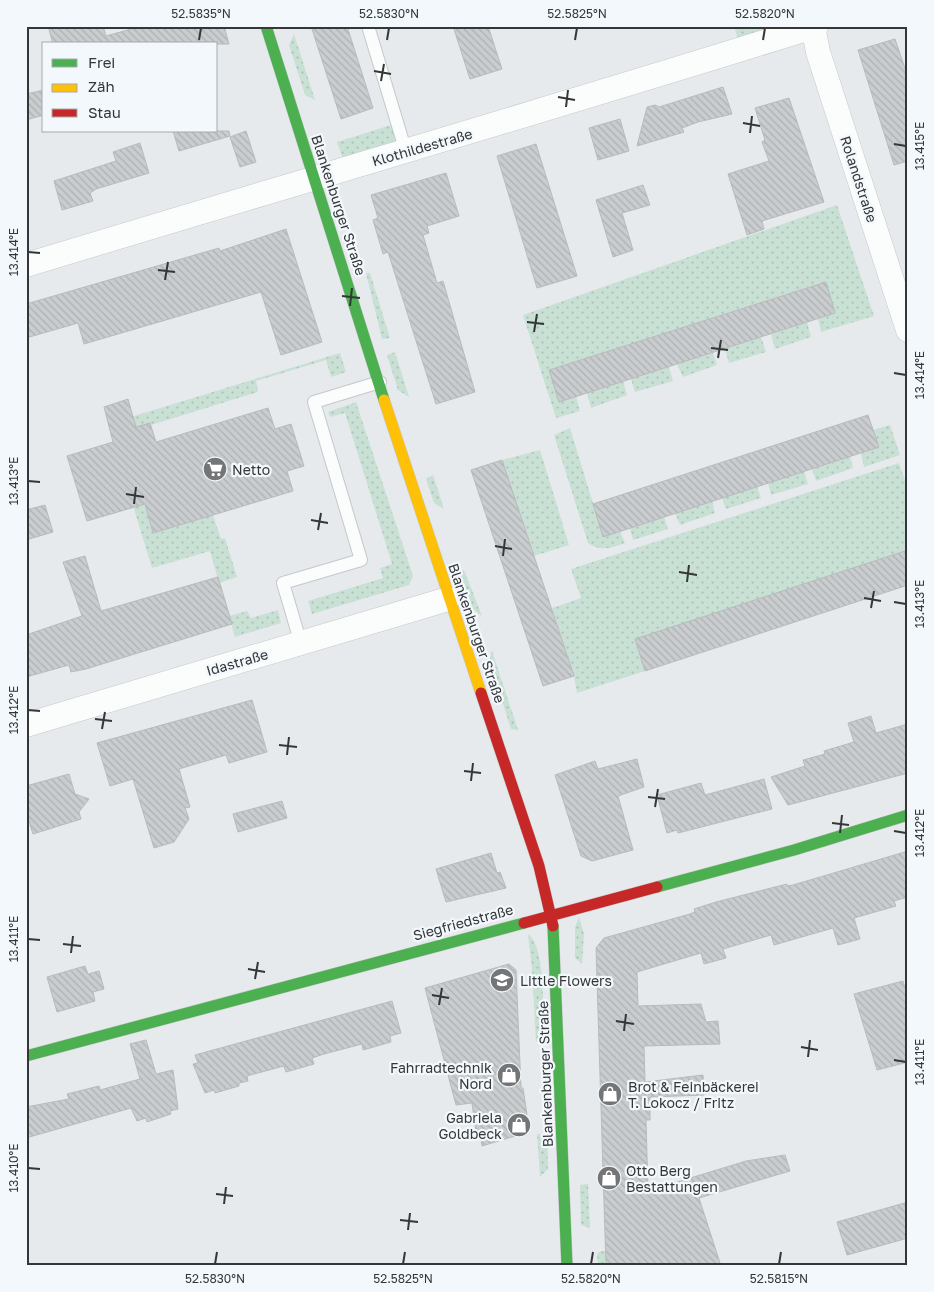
<svg xmlns="http://www.w3.org/2000/svg" width="934" height="1292" font-family="'Golos Text',sans-serif">
<style>
.grass{fill:url(#grass-dots)}
.building{fill:url(#building-back-hatch);stroke:#b8babc}
.lines{fill:none;stroke-linecap:round;stroke-linejoin:round}
.lane-casing{stroke:#c5c7c9;stroke-width:14}
.street-casing{stroke:#c5c7c9;stroke-width:25}
.fast-casing{stroke:#c5c7c9;stroke-width:12}
.slow-casing{stroke:#c5c7c9;stroke-width:12}
.jam-casing{stroke:#c5c7c9;stroke-width:12}
.lane{stroke:#fbfcfc;stroke-width:12}
.street{stroke:#fbfcfc;stroke-width:24}
.fast{stroke:#4caf50;stroke-width:11}
.slow{stroke:#ffc107;stroke-width:11}
.jam{stroke:#c62828;stroke-width:11}
.ticks{fill:none;stroke:#343638;stroke-width:2}
.labels{text-anchor:middle;dominant-baseline:central;stroke-width:4.5;stroke-linejoin:round;paint-order:stroke}
.street-label{font-size:14px;fill:#343638;stroke:#f2f8fc}
.poi-label{font-size:14px;fill:#343638;stroke:#f2f8fc;text-anchor:start}
.neatline{fill:none;stroke:#343638;stroke-width:2}
.ticks-label{font-size:12px;text-anchor:middle;fill:#343638}
</style>
<defs>
<pattern id="grass-dots" width="8" height="8" patternUnits="userSpaceOnUse" patternTransform="scale(1.25)"><rect width="8" height="8" fill="#c9e0d5"/><path d="M2 2h.1M6 6h.1" fill="none" stroke="#adc1b8" stroke-width="1.8" stroke-linecap="round"/></pattern>
<pattern id="building-back-hatch" width="6" height="6" patternUnits="userSpaceOnUse" patternTransform="scale(1.25)"><rect width="6" height="6" fill="#cacdcf"/><path d="M-1 5l2 2M0 0l6 6M5-1l2 2" fill="none" stroke="#aeb1b2"/></pattern>
</defs>
<rect width="100%" height="100%" fill="#e7eaec"/>
<g class="grass">
<path d="M 734,26 L 780,26 L 738,39 Z"/>
<path d="M 294,34 L 315,100 L 305,95 L 289,45 Z"/>
<path d="M 394,124 L 400,142 L 343,159 L 337,142 Z"/>
<path d="M 837,205 L 874,316 L 821,332 L 818,319 L 835,313 L 825,282 L 549,370 L 559,402 L 576,396 L 580,411 L 556,418 L 523,315 Z"/>
<path d="M 366,273 L 370,273 L 390,338 L 382,339 Z"/>
<path d="M 807,322 L 811,337 L 775,349 L 771,334 Z"/>
<path d="M 761,337 L 766,352 L 729,363 L 725,349 Z"/>
<path d="M 395,352 L 409,397 L 398,390 L 387,355 Z"/>
<path d="M 340,353 L 346,372 L 331,377 L 326,360 L 256,381 L 258,392 L 151,425 L 150,423 L 123,431 L 153,533 L 213,515 L 221,539 L 225,538 L 237,577 L 219,583 L 210,551 L 152,568 L 108,424 Z"/>
<path d="M 713,353 L 717,365 L 683,377 L 677,364 Z"/>
<path d="M 669,367 L 673,381 L 635,392 L 631,379 Z"/>
<path d="M 623,381 L 627,395 L 591,408 L 587,393 Z"/>
<path d="M 356,402 L 413,576 L 409,585 L 312,614 L 308,601 L 383,578 L 380,568 L 392,564 L 345,413 L 330,417 L 328,412 Z"/>
<path d="M 890,425 L 900,455 L 864,467 L 861,453 L 873,430 Z"/>
<path d="M 570,428 L 603,536 L 620,531 L 625,543 C 611,548 601,552 588,543 L 554,435 Z"/>
<path d="M 540,450 L 569,545 L 534,556 L 502,460 Z"/>
<path d="M 850,456 L 853,468 L 816,481 L 812,469 Z"/>
<path d="M 899,463 L 908,489 L 908,550 L 635,640 L 645,671 L 577,693 L 574,676 L 552,608 L 581,598 L 571,569 Z"/>
<path d="M 804,471 L 808,484 L 771,495 L 768,483 Z"/>
<path d="M 433,475 L 444,509 L 434,503 L 426,479 Z"/>
<path d="M 757,486 L 761,498 L 726,509 L 722,498 Z"/>
<path d="M 712,501 L 715,513 L 680,525 L 675,513 Z"/>
<path d="M 664,517 L 668,529 L 633,540 L 630,528 Z"/>
<path d="M 464,570 L 482,616 C 465,605 462,591 456,573 Z"/>
<path d="M 278,610 L 281,623 L 235,637 L 229,616 L 247,611 L 251,618 Z"/>
<path d="M 492,651 L 518,730 L 511,729 L 489,660 Z"/>
<path d="M 579,917 L 584,934 L 582,964 L 575,958 L 575,927 Z"/>
<path d="M 528,934 C 546,946 543,1013 543,1035 L 536,1042 L 532,969 Z"/>
<path d="M 537,1134 L 547,1135 L 548,1169 L 540,1177 Z"/>
<path d="M 588,1184 L 590,1228 L 581,1225 L 580,1185 Z"/>
<path d="M 601,1251 L 605,1251 L 606,1266 L 598,1266 L 597,1254 Z"/>
</g>
<g class="building">
<path d="M 48,26 L 103,26 L 106,36 L 142,26 L 224,26 L 229,44 L 53,44 Z"/>
<path d="M 311,26 L 347,26 L 373,108 L 341,119 Z"/>
<path d="M 453,26 L 488,26 L 502,69 L 470,79 Z"/>
<path d="M 895,39 L 908,77 L 908,161 L 894,165 L 858,50 Z"/>
<path d="M 723,87 L 732,114 L 698,122 L 682,128 L 684,132 L 637,146 L 647,107 L 655,105 L 659,107 Z"/>
<path d="M 44,90 L 44,115 L 26,120 L 26,94 Z"/>
<path d="M 789,98 L 824,202 L 762,221 L 764,229 L 747,235 L 728,174 L 769,161 L 762,142 L 765,140 L 755,108 Z"/>
<path d="M 620,119 L 629,151 L 598,160 L 589,128 Z"/>
<path d="M 173,131 L 229,131 L 230,136 L 179,151 Z"/>
<path d="M 246,131 L 256,162 L 240,167 L 230,137 Z"/>
<path d="M 140,143 L 149,173 L 96,189 L 90,193 L 93,201 L 62,210 L 54,181 L 116,161 L 113,152 Z"/>
<path d="M 536,144 L 577,276 L 537,288 L 497,156 Z"/>
<path d="M 446,173 L 459,216 L 427,226 L 429,233 L 423,235 L 437,283 L 443,281 L 475,392 L 436,404 L 388,252 L 383,254 L 373,220 L 378,218 L 371,195 Z"/>
<path d="M 643,185 L 650,205 L 622,213 L 633,250 L 613,257 L 596,200 Z"/>
<path d="M 286,229 L 322,342 L 281,355 L 261,292 L 84,344 L 78,323 L 26,338 L 26,304 L 219,248 L 220,251 Z"/>
<path d="M 826,282 L 835,313 L 559,402 L 549,370 Z"/>
<path d="M 128,399 L 136,427 L 150,423 L 156,442 L 268,408 L 275,429 L 291,424 L 304,466 L 287,471 L 293,491 L 153,533 L 145,504 L 87,521 L 67,456 L 113,442 L 104,407 Z"/>
<path d="M 868,415 L 879,447 L 603,537 L 593,504 Z"/>
<path d="M 502,460 L 574,676 L 543,686 L 471,470 Z"/>
<path d="M 45,505 L 53,532 L 26,540 L 26,510 Z"/>
<path d="M 908,550 L 908,585 L 645,671 L 635,639 Z"/>
<path d="M 85,556 L 101,611 L 218,577 L 232,624 L 86,669 L 71,672 L 69,665 L 26,677 L 26,635 L 82,616 L 63,562 Z"/>
<path d="M 252,700 L 267,752 L 229,763 L 226,755 L 179,769 L 190,807 L 185,808 L 189,819 L 174,842 L 154,848 L 133,779 L 110,786 L 97,743 Z"/>
<path d="M 871,716 L 876,733 L 908,724 L 908,773 L 788,805 L 771,777 L 805,766 L 803,760 L 825,754 L 824,751 L 854,742 L 848,723 Z"/>
<path d="M 637,759 L 644,787 L 618,796 L 633,850 L 592,861 L 581,856 L 555,775 L 595,761 L 598,769 Z"/>
<path d="M 69,774 L 75,794 L 89,799 L 79,812 L 81,819 L 33,834 L 26,812 L 26,786 Z"/>
<path d="M 764,779 L 772,809 L 678,833 L 677,830 L 667,833 L 657,795 L 701,783 L 705,795 Z"/>
<path d="M 282,801 L 287,818 L 238,832 L 233,814 Z"/>
<path d="M 908,851 L 908,897 L 894,901 L 896,906 L 854,918 L 860,939 L 838,945 L 833,928 L 774,945 L 771,935 L 723,949 L 726,958 L 704,964 L 701,953 L 637,972 L 638,1006 L 701,1004 L 706,1022 L 718,1021 L 720,1044 L 644,1046 L 645,1082 L 703,1075 L 704,1095 L 650,1097 L 650,1120 L 646,1120 L 648,1191 L 746,1161 L 785,1155 L 790,1171 L 699,1198 L 721,1266 L 606,1266 L 596,948 L 604,938 L 690,914 L 695,912 L 694,909 L 716,902 L 787,884 L 787,886 L 793,885 Z"/>
<path d="M 491,853 L 497,873 L 500,872 L 506,888 L 446,902 L 436,869 Z"/>
<path d="M 509,964 L 516,970 L 521,1088 L 523,1088 L 527,1115 L 522,1116 L 522,1134 L 482,1146 L 480,1131 L 476,1132 L 472,1103 L 456,1105 L 425,988 Z"/>
<path d="M 85,966 L 88,974 L 99,971 L 104,989 L 93,992 L 95,1001 L 57,1012 L 47,977 Z"/>
<path d="M 903,981 L 908,998 L 908,1062 L 877,1070 L 854,994 Z"/>
<path d="M 392,1001 L 401,1033 L 390,1036 L 391,1042 L 363,1050 L 362,1044 L 324,1054 L 312,1058 L 314,1064 L 286,1072 L 284,1066 L 247,1076 L 248,1081 L 239,1083 L 239,1086 L 215,1093 L 214,1090 L 205,1093 L 193,1064 L 198,1063 L 195,1055 Z"/>
<path d="M 146,1040 L 156,1074 L 173,1070 L 178,1109 L 170,1111 L 171,1114 L 147,1122 L 146,1118 L 137,1121 L 131,1108 L 26,1138 L 26,1107 L 69,1099 L 67,1094 L 99,1086 L 100,1090 L 140,1079 L 130,1044 Z"/>
<path d="M 908,1202 L 908,1238 L 847,1255 L 837,1222 Z"/>
</g>
<g class="lines">
<g class="lane-casing">
<g id="lane">
<path d="M 368,26 L 406,152"/>
<path d="M 301,644 L 283,583 L 361,560 L 314,402 L 380,382"/>
</g>
</g>
<g class="street-casing">
<g id="street">
<path d="M 813,26 L 818,52 L 908,330"/>
<path d="M 26,265 C 289,185 554,108 816,26"/>
<path d="M 26,725 L 448,599"/>
</g>
</g>
<g class="fast-casing">
<g id="fast">
<path d="M 266,26 L 384,400"/>
<path d="M 657,887 L 794,850 L 908,815"/>
<path d="M 553,926 L 567,1266"/>
<path d="M 26,1056 L 524,923"/>
</g>
</g>
<g class="slow-casing">
<path id="slow" d="M 384,400 L 481,693"/>
</g>
<g class="jam-casing">
<g id="jam">
<path d="M 481,693 L 539,866 L 553,926"/>
<path d="M 524,923 L 657,887"/>
</g>
</g>
<use href="#lane" class="lane"/>
<use href="#street" class="street"/>
<use href="#fast" class="fast"/>
<use href="#slow" class="slow"/>
<use href="#jam" class="jam"/>
</g>
<path class="ticks" d="M 199,40 L 201,28M 387,40 L 389,28M 575,40 L 577,28M 763,40 L 765,28M 374,71 L 391,74M 381,81 L 384,64M 558,97 L 575,100M 566,107 L 568,90M 743,123 L 760,126M 750,133 L 752,116M 894,144 L 906,146M 28,252 L 40,253M 158,270 L 175,272M 165,280 L 168,262M 342,296 L 360,298M 350,306 L 352,288M 527,322 L 544,324M 534,332 L 537,314M 711,348 L 728,350M 718,358 L 721,340M 894,373 L 906,375M 28,481 L 40,482M 126,494 L 144,497M 134,504 L 136,487M 311,520 L 328,523M 318,530 L 321,513M 495,546 L 512,549M 503,556 L 505,539M 679,572 L 697,575M 687,582 L 689,565M 864,598 L 881,601M 894,602 L 906,604M 871,608 L 874,591M 28,710 L 40,711M 95,719 L 112,721M 102,729 L 105,712M 279,745 L 297,747M 287,755 L 289,737M 464,771 L 481,773M 471,781 L 473,763M 648,797 L 665,799M 655,807 L 658,789M 832,823 L 849,825M 894,831 L 906,833M 840,833 L 842,815M 28,939 L 40,940M 63,944 L 81,946M 71,953 L 73,936M 248,969 L 265,972M 255,979 L 258,962M 432,995 L 449,998M 439,1005 L 442,988M 616,1021 L 634,1024M 624,1031 L 626,1014M 801,1047 L 818,1050M 808,1057 L 810,1040M 894,1060 L 906,1062M 28,1168 L 40,1169M 216,1194 L 233,1196M 224,1204 L 226,1187M 400,1220 L 418,1222M 408,1230 L 410,1213M 215,1264 L 217,1252M 403,1264 L 405,1252M 591,1264 L 593,1252M 779,1264 L 781,1252"/>
<defs>
<g id="supermarket-disc" transform="scale(1.25)"><circle r="9.5" fill="#737577" stroke="#f2f8fc"/><path d="M-6-5.5h2.5l.6 2H6L4.5 2H-2.5L-4.4-4H-6ZM-1.5 3.2a1.3 1.3 0 1 0 .1 0ZM3 3.2a1.3 1.3 0 1 0 .1 0Z" fill="#fff"/></g>
<g id="school-disc" transform="scale(1.25)"><circle r="9.5" fill="#737577" stroke="#f2f8fc"/><path d="M0-5L7-2L0 1L-7-2ZM-4 1L0 2.5L4 1V4Q0 6-4 4Z" fill="#fff"/></g>
<g id="shop-disc" transform="scale(1.25)"><circle r="9.5" fill="#737577" stroke="#f2f8fc"/><path d="M-5-2.5h2.3a2.7 3.5 0 0 1 5.4 0H5L5.5 6h-11ZM-1.5-2.5h3a1.5 2.3 0 0 0-3 0Z" fill="#fff"/></g>
</defs>
<g fill-rule="evenodd">
<use href="#supermarket-disc" x="215" y="469"/>
<use href="#school-disc" x="502" y="980"/>
<use href="#shop-disc" x="509" y="1075"/>
<use href="#shop-disc" x="610" y="1094"/>
<use href="#shop-disc" x="519" y="1125"/>
<use href="#shop-disc" x="609" y="1178"/>
</g>
<g class="labels">
<g class="street-label">
<text transform="translate(422 147) rotate(-16)">Klothildestraße</text>
<text transform="translate(859 179) rotate(72)">Rolandstraße</text>
<text transform="translate(339 205) rotate(72)">Blankenburger Straße</text>
<text transform="translate(477 633) rotate(71)">Blankenburger Straße</text>
<text transform="translate(237 662) rotate(-16)">Idastraße</text>
<text transform="translate(463 922) rotate(-15)">Siegfriedstraße</text>
<text transform="translate(545 1074) rotate(-92)">Blankenburger Straße</text>
</g>
<g class="poi-label">
<text x="232" y="469">Netto</text>
<text x="520" y="980">Little Flowers</text>
<text x="492" y="1067" text-anchor="end">Fahrradtechnik<tspan x="492" dy="16">Nord</tspan></text>
<text x="628" y="1086">Brot &amp; Feinbäckerei<tspan x="628" dy="16">T. Lokocz / Fritz</tspan></text>
<text x="502" y="1117" text-anchor="end">Gabriela<tspan x="502" dy="16">Goldbeck</tspan></text>
<text x="626" y="1170">Otto Berg<tspan x="626" dy="16">Bestattungen</tspan></text>
</g>
</g>
<rect width="934" height="1292" fill="none" stroke="#f2f8fc" stroke-width="55"/>
<rect x="42" y="42" width="175" height="90" fill="#f2f8fc" stroke="#a6aaae"/>
<rect x="52" y="59" width="25" height="8" fill="#4caf50" stroke="#a6aaae"/>
<text x="88" y="68" font-size="15" fill="#343638">Frei</text>
<rect x="52" y="84" width="25" height="8" fill="#ffc107" stroke="#a6aaae"/>
<text x="88" y="92" font-size="15" fill="#343638">Zäh</text>
<rect x="52" y="109" width="25" height="8" fill="#c62828" stroke="#a6aaae"/>
<text x="88" y="118" font-size="15" fill="#343638">Stau</text>
<rect x="28" y="28" width="878" height="1236" class="neatline"/>
<g class="ticks-label">
<text x="201" y="18">52.5835°N</text>
<text x="389" y="18">52.5830°N</text>
<text x="577" y="18">52.5825°N</text>
<text x="765" y="18">52.5820°N</text>
<text transform="translate(920 146) rotate(-90)" y="4">13.415°E</text>
<text transform="translate(14 252) rotate(-90)" y="4">13.414°E</text>
<text transform="translate(920 375) rotate(-90)" y="4">13.414°E</text>
<text transform="translate(14 481) rotate(-90)" y="4">13.413°E</text>
<text transform="translate(920 604) rotate(-90)" y="4">13.413°E</text>
<text transform="translate(14 710) rotate(-90)" y="4">13.412°E</text>
<text transform="translate(920 833) rotate(-90)" y="4">13.412°E</text>
<text transform="translate(14 939) rotate(-90)" y="4">13.411°E</text>
<text transform="translate(920 1062) rotate(-90)" y="4">13.411°E</text>
<text transform="translate(14 1168) rotate(-90)" y="4">13.410°E</text>
<text x="215" y="1283">52.5830°N</text>
<text x="403" y="1283">52.5825°N</text>
<text x="591" y="1283">52.5820°N</text>
<text x="779" y="1283">52.5815°N</text>
</g>
</svg>
